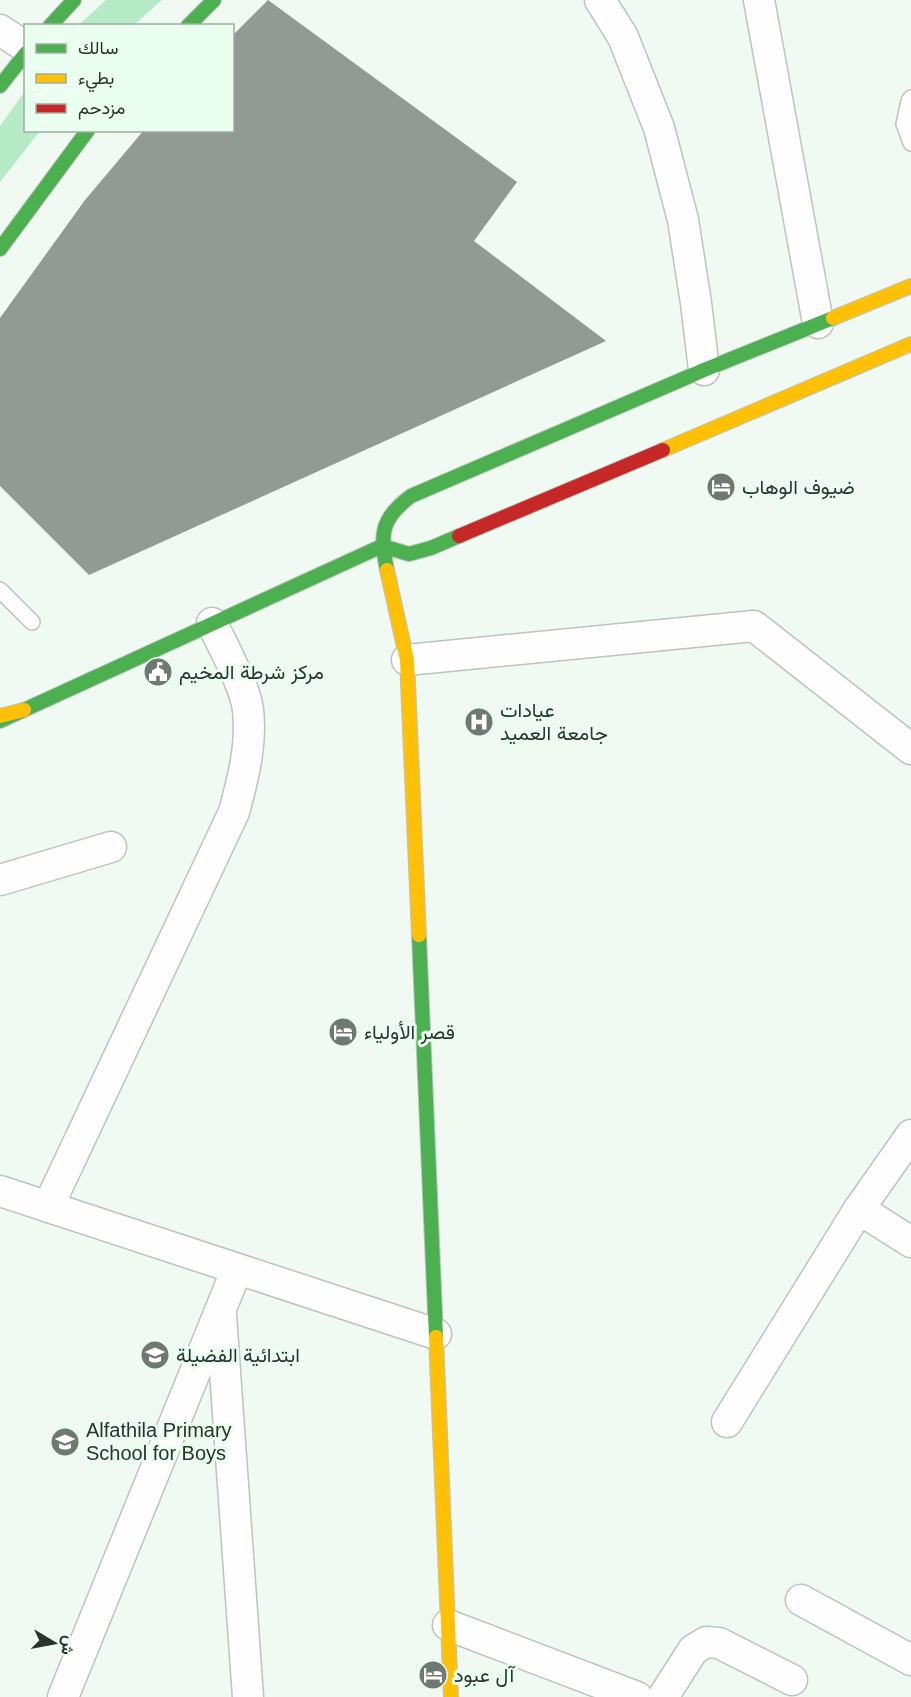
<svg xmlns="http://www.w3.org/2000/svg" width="911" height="1697" font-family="Arial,Vazirmatn,sans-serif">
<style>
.green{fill:#b7ebc8}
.building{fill:#929a94}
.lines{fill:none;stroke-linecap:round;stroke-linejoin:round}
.lane-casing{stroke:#bbc4bd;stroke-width:18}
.street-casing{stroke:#bbc4bd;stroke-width:33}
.fast-casing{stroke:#bbc4bd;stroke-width:16}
.slow-casing{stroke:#bbc4bd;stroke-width:16}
.jam-casing{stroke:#bbc4bd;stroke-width:16}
.lane{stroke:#fdfefd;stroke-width:15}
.street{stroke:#fdfefd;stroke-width:30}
.fast{stroke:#4caf50;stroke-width:14}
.slow{stroke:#ffc107;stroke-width:14}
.jam{stroke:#c62828;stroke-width:14}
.labels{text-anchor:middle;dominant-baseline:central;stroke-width:6;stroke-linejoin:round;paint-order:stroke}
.poi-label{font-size:20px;fill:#2a332c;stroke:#ebfff0;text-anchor:start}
</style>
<rect width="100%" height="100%" fill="#f0faf2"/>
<g class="green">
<path d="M 106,0 L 162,0 L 134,25 L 79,25 Z"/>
<path d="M 25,91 L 26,130 L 40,131 L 0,182 L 0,126 Z"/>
</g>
<path class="building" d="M 268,0 L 517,182 L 474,241 L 606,341 L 89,575 L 0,486 L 0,318 L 85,200 L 144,130 L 232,130 L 232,36 Z"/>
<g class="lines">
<g class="lane-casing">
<g id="lane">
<path d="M 911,98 L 909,101 L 904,124 L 911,143"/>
<path d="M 0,590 L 32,622"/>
</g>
</g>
<g class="street-casing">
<g id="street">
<path d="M 600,0 L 623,37 L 659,128 L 683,220 L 696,303 L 704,370"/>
<path d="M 759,0 L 818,323"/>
<path d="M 0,30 L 26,47"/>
<path d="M 407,660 L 754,626 L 911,749"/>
<path d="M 0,880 L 111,847"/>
<path d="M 0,1191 L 436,1334"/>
<path d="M 48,1207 L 234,812 C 243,779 252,744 248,710 C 245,685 223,647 212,623"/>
<path d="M 859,1209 L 911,1242"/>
<path d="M 221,1315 L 248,1697"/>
<path d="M 727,1422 L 859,1209 L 911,1135"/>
<path d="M 801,1600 L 911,1660"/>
<path d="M 448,1625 L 637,1697"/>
<path d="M 63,1697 L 237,1269"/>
<path d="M 663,1697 L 693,1650 L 706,1642 L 719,1643 L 792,1680"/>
</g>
</g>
<g class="fast-casing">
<g id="fast">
<path d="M 50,26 L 74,0"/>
<path d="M 188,26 L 214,0"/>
<path d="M 0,86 L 26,53"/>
<path d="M 0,249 L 88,130"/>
<path d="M 387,570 C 380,535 380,519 411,496 L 704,370 L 833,318"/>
<path d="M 0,721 L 382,546 L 409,554 L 431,548 L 459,536"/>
<path d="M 419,935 L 436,1337"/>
</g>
</g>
<g class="slow-casing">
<g id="slow">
<path d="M 833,318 L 911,286"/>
<path d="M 663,450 L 911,344"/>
<path d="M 387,570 L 407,660 L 419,935"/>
<path d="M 0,716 L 24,710"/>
<path d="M 436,1337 L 451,1697"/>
</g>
</g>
<g class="jam-casing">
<path id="jam" d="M 459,536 L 663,450"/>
</g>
<use href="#lane" class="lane"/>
<use href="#street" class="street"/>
<use href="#fast" class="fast"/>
<use href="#slow" class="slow"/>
<use href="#jam" class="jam"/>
</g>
<defs>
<g id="hotel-disc" transform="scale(1.5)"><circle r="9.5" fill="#6f7971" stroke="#ebfff0"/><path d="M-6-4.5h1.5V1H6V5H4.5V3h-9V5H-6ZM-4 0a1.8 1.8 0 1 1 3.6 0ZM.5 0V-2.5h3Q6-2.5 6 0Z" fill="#fff"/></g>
<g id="civic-disc" transform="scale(1.5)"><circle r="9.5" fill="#6f7971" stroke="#ebfff0"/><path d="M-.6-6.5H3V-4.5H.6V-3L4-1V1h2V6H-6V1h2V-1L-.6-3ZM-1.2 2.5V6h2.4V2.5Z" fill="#fff"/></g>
<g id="hospital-disc" transform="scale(1.5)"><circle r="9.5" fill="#6f7971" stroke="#ebfff0"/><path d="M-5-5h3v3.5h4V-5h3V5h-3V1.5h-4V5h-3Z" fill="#fff"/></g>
<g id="school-disc" transform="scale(1.5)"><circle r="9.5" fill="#6f7971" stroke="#ebfff0"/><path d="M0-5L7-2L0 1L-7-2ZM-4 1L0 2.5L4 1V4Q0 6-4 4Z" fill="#fff"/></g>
</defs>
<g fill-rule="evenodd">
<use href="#hotel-disc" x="721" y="487"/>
<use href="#civic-disc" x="158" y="672"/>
<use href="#hospital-disc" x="479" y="722"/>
<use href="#hotel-disc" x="343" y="1032"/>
<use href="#school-disc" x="155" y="1355"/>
<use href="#school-disc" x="65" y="1442"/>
<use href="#hotel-disc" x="433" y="1675"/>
</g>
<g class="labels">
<g class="poi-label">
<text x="742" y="487">ضيوف الوهاب</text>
<text x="179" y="672">مركز شرطة المخيم</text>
<text x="500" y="710">عيادات<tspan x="500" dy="23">جامعة العميد</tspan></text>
<text x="364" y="1032">قصر الأولياء</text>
<text x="176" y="1355">ابتدائية الفضيلة</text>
<text x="86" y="1430">Alfathila Primary<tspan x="86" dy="23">School for Boys</tspan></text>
<text x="454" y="1675">آل عبود</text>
</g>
</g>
<rect x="24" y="24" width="210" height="108" fill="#ebfff0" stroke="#9eada2" stroke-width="1.5"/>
<rect x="36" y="44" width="30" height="9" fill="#4caf50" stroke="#9eada2" stroke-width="1.5"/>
<text x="78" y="54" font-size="18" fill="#2a332c">سالك</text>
<rect x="36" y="74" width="30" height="9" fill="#ffc107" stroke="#9eada2" stroke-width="1.5"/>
<text x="78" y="84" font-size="18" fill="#2a332c">بطيء</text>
<rect x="36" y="104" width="30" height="9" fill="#c62828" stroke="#9eada2" stroke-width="1.5"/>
<text x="78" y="114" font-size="18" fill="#2a332c">مزدحم</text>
<g transform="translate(54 1643) rotate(100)" stroke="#ebfff0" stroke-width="4.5" paint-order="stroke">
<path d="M0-4.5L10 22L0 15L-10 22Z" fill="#2a332c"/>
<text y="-9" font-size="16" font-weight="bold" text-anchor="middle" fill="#2a332c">ش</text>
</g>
</svg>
